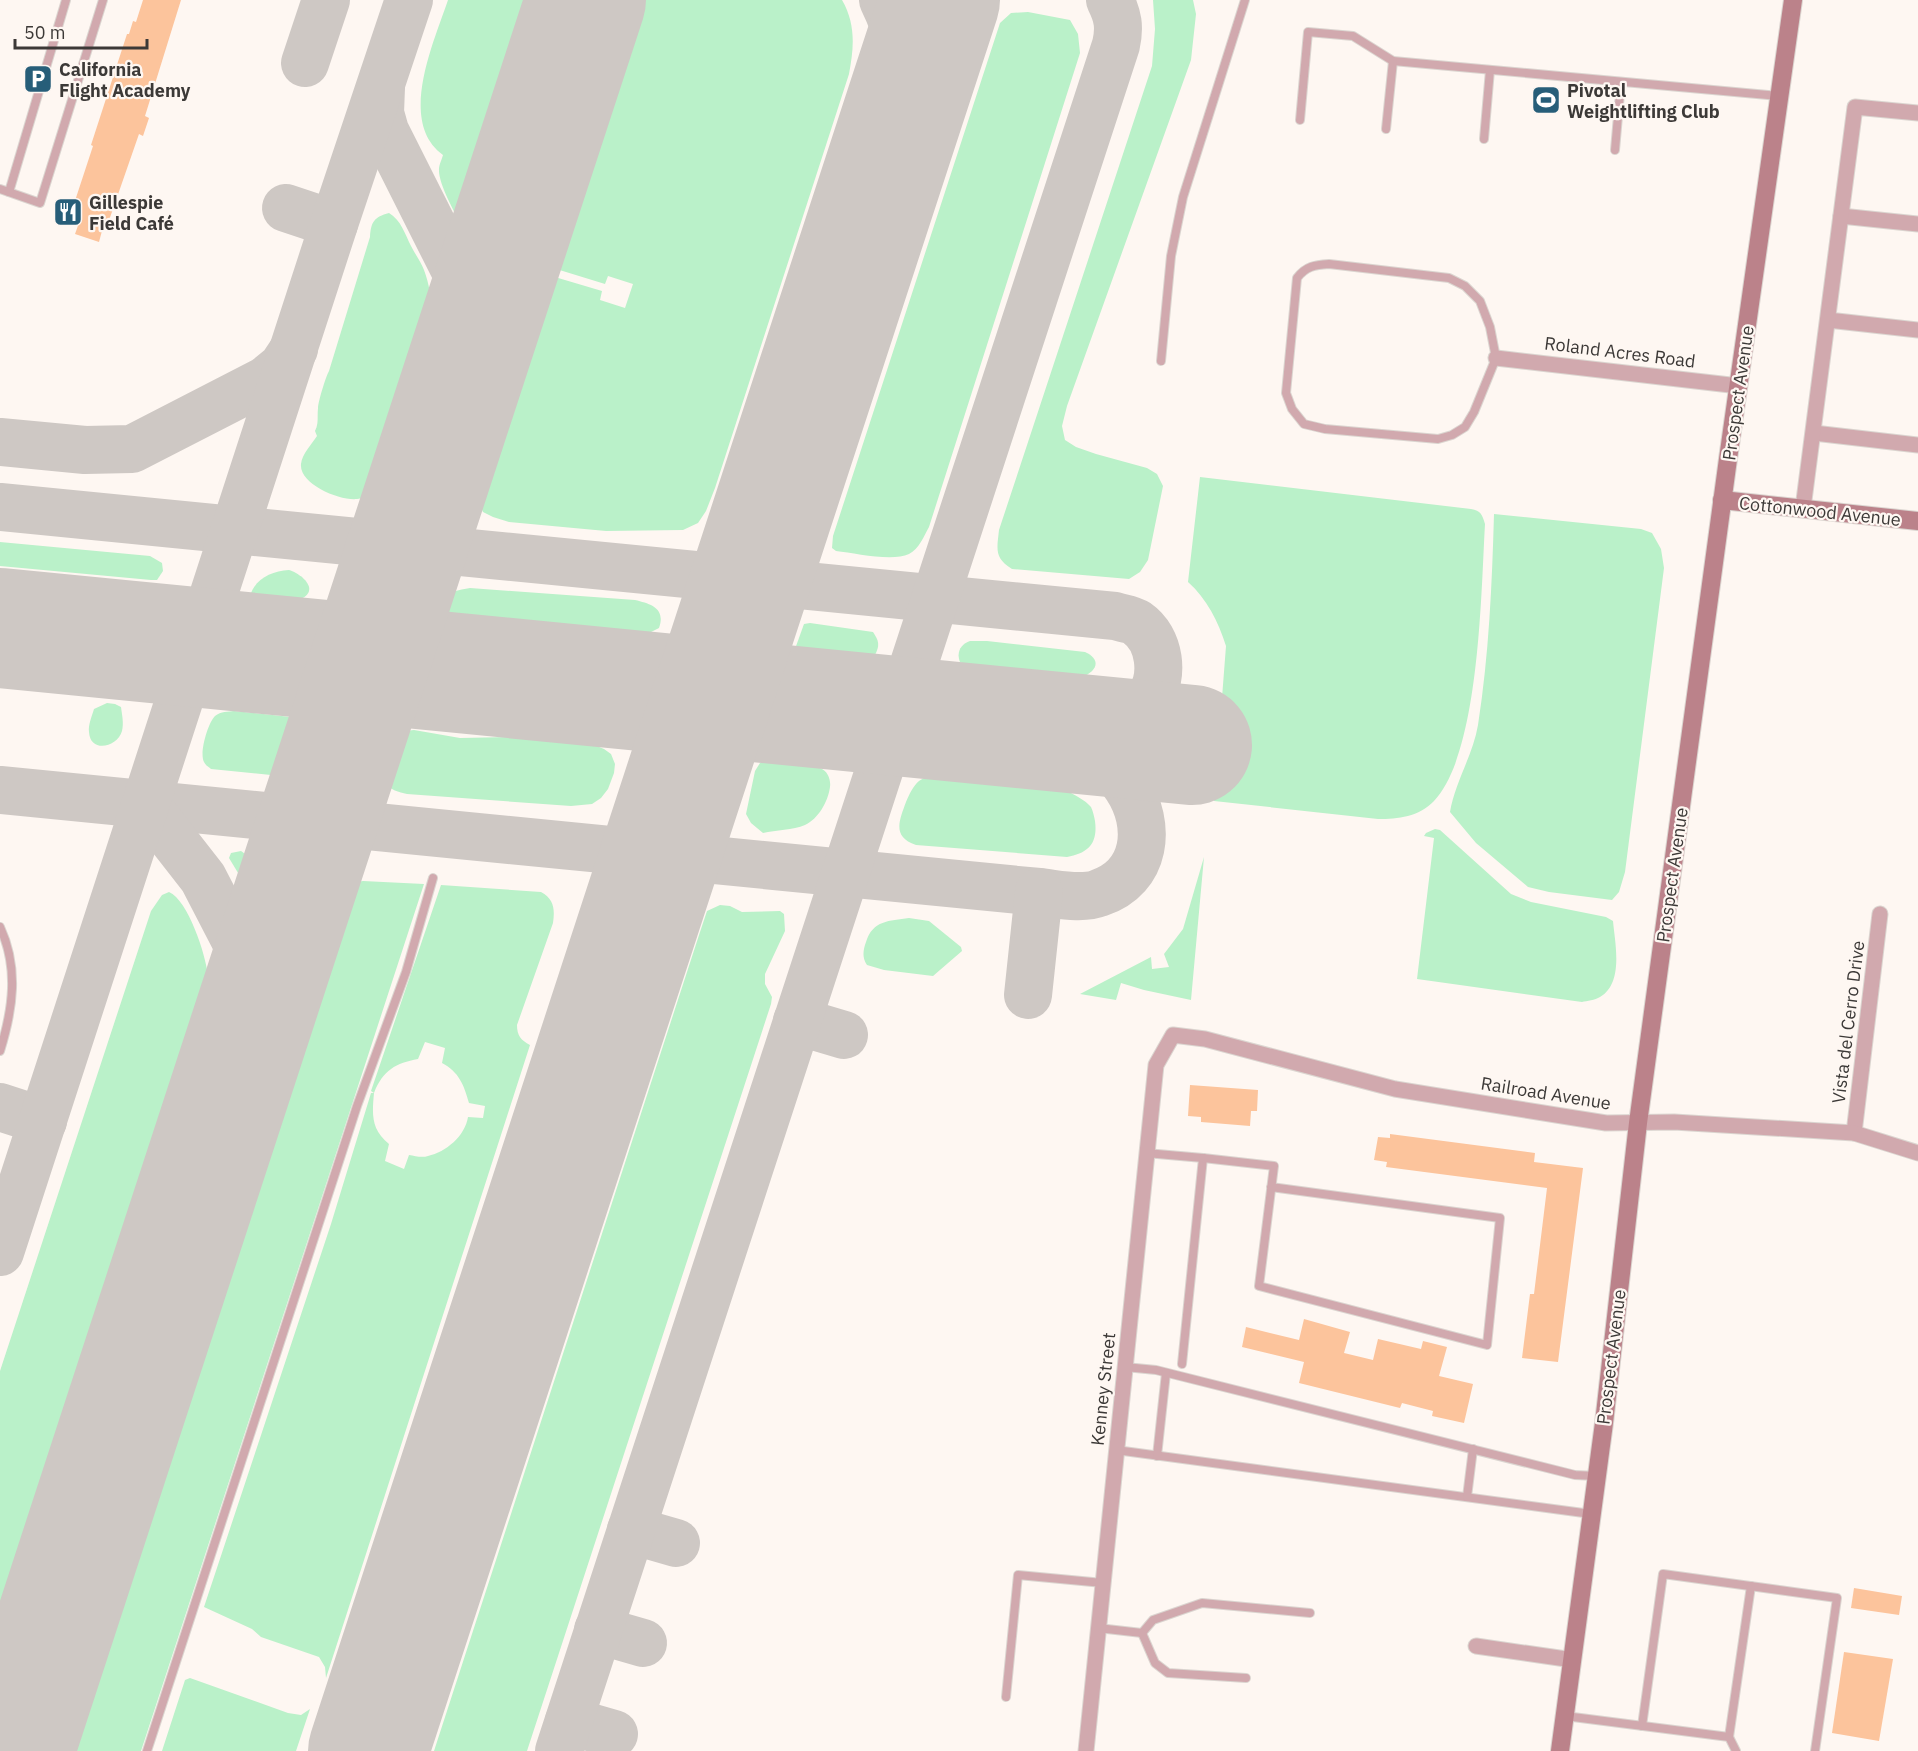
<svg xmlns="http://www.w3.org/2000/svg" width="1918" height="1751" font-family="'IBM Plex Sans',sans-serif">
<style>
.green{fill:#baf1c9}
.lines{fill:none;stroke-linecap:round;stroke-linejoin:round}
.taxiway{stroke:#cec8c4;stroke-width:48}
.runway{stroke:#cec8c4;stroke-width:120}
.building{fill:#fcc49c}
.lane-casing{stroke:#dbd5d0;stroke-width:10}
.street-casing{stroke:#dbd5d0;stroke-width:17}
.secondary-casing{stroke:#dbd5d0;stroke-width:20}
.lane{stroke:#d1a9ae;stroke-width:8}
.street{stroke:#d1a9ae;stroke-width:15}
.secondary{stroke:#bb828a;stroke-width:18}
.labels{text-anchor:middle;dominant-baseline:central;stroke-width:4.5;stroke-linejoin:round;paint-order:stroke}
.poi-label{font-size:18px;font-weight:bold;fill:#3c3937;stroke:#fef7f2;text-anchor:start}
.street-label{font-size:18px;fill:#3c3937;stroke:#fef7f2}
</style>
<rect width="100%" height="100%" fill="#fef7f2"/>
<g class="green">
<path d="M 448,0 L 542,0 L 492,157 L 466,227 L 463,227 C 455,214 438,183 439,169 C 439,165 442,159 443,155 C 397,122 434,42 448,0 Z"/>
<path d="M 627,0 L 842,0 C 856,24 854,48 849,74 L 715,488 L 706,511 L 698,523 L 683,530 L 606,531 L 509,522 L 493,517 L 483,512 L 478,500 L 476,485 L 487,427 L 538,272 L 602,291 L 600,300 L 625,308 L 633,284 L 608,276 L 605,284 L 540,264 Z"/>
<path d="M 1153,0 L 1193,0 L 1196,14 L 1191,60 L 1067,406 L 1062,426 L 1065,440 L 1076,447 L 1096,454 L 1147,468 L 1157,474 L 1163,486 L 1148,560 L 1140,572 L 1129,579 L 1012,569 C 994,558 997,549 999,530 L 1152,66 L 1155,29 Z"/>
<path d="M 1028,12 L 1070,20 L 1078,34 L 1080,53 L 929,527 C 924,536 919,549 909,554 C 892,562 855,553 836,551 L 832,548 L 833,536 L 1000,23 L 1011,13 Z"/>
<path d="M 389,213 C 401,220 405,234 411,246 C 415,254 421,262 424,270 C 444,323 419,380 402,429 C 395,450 390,476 373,491 C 369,494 362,499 357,499 C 340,501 299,484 301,464 C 302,454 312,444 317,436 L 315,431 C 319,423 317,417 318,408 C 318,402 326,376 329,371 L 370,237 C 371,222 374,217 389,213 Z"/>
<path d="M 1200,477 L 1471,509 C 1481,511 1482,514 1485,524 C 1481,592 1480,752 1434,801 C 1419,817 1398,819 1378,819 L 1214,801 L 1226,646 C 1218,621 1207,599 1188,582 Z"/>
<path d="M 1494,514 L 1641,529 L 1652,533 L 1661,549 L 1664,568 L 1625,872 L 1619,892 L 1612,900 L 1549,892 L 1528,887 L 1476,843 L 1450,812 C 1455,782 1473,755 1478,725 C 1489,655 1492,584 1494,514 Z"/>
<path d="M 0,542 L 150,556 L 162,563 L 163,571 L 157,580 L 151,580 L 0,566 Z"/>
<path d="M 289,570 C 302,574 320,590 301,599 C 286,606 268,606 253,602 L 250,596 C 255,579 271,571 289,570 Z"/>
<path d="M 470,588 L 635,600 C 651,604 666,608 659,628 L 649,633 L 543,624 L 460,620 L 443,617 L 436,611 C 436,595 456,590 470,588 Z"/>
<path d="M 810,623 L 873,632 C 879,641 880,645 875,655 L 864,658 L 796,653 L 795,649 L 804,624 Z"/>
<path d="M 970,641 L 987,641 L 1085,652 C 1101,659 1098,671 1082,677 L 972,667 L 960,662 C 956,652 961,644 970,641 Z"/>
<path d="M 107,703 L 115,704 L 121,707 C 122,715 124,723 122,731 C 117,748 90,753 89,732 C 88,725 92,716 94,709 Z"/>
<path d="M 234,711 L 300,718 L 304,724 C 301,744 291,768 271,775 L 211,769 C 208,766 206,766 204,762 C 199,753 208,723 215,716 C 221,711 228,712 234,711 Z"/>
<path d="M 414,730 L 460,738 L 514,737 L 592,744 L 604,749 L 611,754 L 615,764 L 614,773 L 608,789 L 601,798 L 592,804 L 571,806 L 407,794 C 399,792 390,790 385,783 C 378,773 385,741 395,734 C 400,731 408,731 414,730 Z"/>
<path d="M 765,761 C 782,762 804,760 820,768 C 828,771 831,780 830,787 C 828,802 818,819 805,825 C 793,830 776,830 763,833 L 751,823 L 746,814 L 755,771 L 760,763 Z"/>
<path d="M 942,776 L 1067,791 C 1075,795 1085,800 1091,807 C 1093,811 1094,816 1095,821 C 1098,844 1088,853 1067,857 L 916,845 C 892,837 899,821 906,802 C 909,795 913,786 919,781 C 925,776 934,777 942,776 Z"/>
<path d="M 1435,829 L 1440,830 L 1511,894 L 1531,902 L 1606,917 L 1613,921 C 1615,943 1624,983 1600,997 C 1595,1000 1587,1001 1582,1002 L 1417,979 L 1434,838 L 1424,836 L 1426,833 Z"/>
<path d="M 241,851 C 253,858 256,879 252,892 L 249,891 L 229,858 L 231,853 Z"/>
<path d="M 1204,857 L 1191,1000 L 1144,990 L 1121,983 L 1116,1000 L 1080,994 L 1151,957 L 1152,969 L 1169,967 L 1164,954 L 1183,929 Z"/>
<path d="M 363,881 L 424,884 L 141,1751 L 55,1751 L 323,936 C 331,917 338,883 363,881 Z"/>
<path d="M 441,885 L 541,892 C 554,899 555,909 553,923 L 517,1025 C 517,1036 521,1040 530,1045 L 326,1678 L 325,1667 L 319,1657 L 261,1637 L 252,1629 L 204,1607 L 331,1224 L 371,1093 L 374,1093 C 372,1115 371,1129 389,1144 L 385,1161 L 404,1169 L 409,1155 C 415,1156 422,1158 428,1156 C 446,1152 465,1136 468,1117 L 483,1118 L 485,1106 L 469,1103 C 464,1085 459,1072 442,1063 L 445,1048 L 425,1042 L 418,1059 C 396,1063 383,1070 374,1093 L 371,1091 Z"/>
<path d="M 169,892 C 188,900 206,955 208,976 C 209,995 206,1013 204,1032 L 0,1666 L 0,1371 L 151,911 L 162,895 Z"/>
<path d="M 720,905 L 730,906 L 742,912 L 780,911 L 784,914 L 785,931 L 765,974 L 765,984 L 772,997 L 771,1004 L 527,1751 L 434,1751 L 700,932 L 707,911 Z"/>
<path d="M 909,918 L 929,921 L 961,947 L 962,951 L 933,976 L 884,970 L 867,965 C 862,958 863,950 866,942 C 873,920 889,921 909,918 Z"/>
<path d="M 190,1678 L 288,1713 L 301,1715 L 310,1709 L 296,1751 L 162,1751 L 185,1680 Z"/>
</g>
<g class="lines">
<g class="taxiway">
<path d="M 305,63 L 326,0"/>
<path d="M 381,87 L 380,113 L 385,131 L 465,290 C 471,306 474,324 471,340 L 407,537"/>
<path d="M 911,99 L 936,23 L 949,0"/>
<path d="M 286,208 L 334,224"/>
<path d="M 849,268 L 905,92 C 907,60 897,29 883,0"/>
<path d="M 0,442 L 85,450 L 132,449 L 266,380 L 282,367 L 294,349"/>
<path d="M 0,507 L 1115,616 C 1121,618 1131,619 1137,623 C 1160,639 1165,676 1149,699 C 1144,705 1134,712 1127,716 C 1106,727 1082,729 1059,732"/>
<path d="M 0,790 L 1039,892 C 1058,894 1081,900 1099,893 C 1147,877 1152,825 1127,787 C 1111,762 1084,747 1059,732"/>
<path d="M 146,805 L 203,878 L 262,992"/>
<path d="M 1028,995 L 1039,892"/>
<path d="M 797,1021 L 844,1035"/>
<path d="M 0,1107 L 43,1121"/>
<path d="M 0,1252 L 334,224 L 409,0"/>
<path d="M 631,1530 L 676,1543"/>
<path d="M 598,1630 L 643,1643"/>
<path d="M 569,1721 L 614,1734"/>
<path d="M 559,1751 L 1116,45 C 1120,27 1118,16 1110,0"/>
</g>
<g class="runway">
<path d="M 0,628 L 1192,745"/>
<path d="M 14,1751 L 586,0"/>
<path d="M 368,1751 L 940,0"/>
</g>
</g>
<g class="building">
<path d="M 143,0 L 181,0 L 145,116 L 149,118 L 143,136 L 139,134 L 106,229 L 103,227 L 99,242 L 75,234 L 80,220 L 70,216 L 93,146 L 91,145 L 127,34 L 129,34 L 133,21 L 136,22 Z"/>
<path d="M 1190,1085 L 1258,1090 L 1257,1111 L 1251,1111 L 1250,1126 L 1201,1122 L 1201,1117 L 1188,1116 Z"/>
<path d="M 1390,1134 L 1535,1153 L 1534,1162 L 1583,1168 L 1558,1362 L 1522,1358 L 1530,1294 L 1534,1294 L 1547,1188 L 1386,1167 L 1387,1162 L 1374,1160 L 1378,1137 L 1390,1138 Z"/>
<path d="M 1304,1319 L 1350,1332 L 1344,1353 L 1373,1360 L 1378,1339 L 1421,1349 L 1423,1341 L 1447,1347 L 1439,1376 L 1473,1384 L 1464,1423 L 1432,1416 L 1433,1411 L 1402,1403 L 1400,1408 L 1299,1383 L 1304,1362 L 1242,1347 L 1246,1327 L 1299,1340 Z"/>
<path d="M 1854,1588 L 1902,1596 L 1899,1615 L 1851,1608 Z"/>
<path d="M 1844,1652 L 1893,1659 L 1879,1741 L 1832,1733 Z"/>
</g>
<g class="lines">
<g class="lane-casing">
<g id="lane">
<path d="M 1300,120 L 1308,32 L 1353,36 L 1393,61 L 1779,96"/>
<path d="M 1386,129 L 1393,61"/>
<path d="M 1484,139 L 1490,70"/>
<path d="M 1615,150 L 1621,82"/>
<path d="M 0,189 L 40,203 L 103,0"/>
<path d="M 9,192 L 66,0"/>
<path d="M 1329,264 L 1449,278 L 1465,286 L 1480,301 L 1490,327 L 1496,358 L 1474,412 L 1465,427 L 1452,435 L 1438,439 L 1325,429 L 1304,424 L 1292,409 L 1286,393 L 1297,278 C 1306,266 1315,265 1329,264 Z"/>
<path d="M 1161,361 L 1171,256 L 1183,197 L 1245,0"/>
<path d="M 0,927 C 19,968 13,1009 0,1051"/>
<path d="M 1146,1153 L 1203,1158 L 1182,1364"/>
<path d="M 1203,1158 L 1274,1166 L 1259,1286 L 1487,1345 L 1500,1218 L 1271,1187"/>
<path d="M 1125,1367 L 1156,1370 L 1575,1475 L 1596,1476"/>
<path d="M 1116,1450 L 1591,1514"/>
<path d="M 1157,1456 L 1166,1373"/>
<path d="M 1467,1497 L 1473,1449"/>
<path d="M 1098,1628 L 1142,1633 L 1153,1620 L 1202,1603 L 1310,1613"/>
<path d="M 1142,1633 L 1155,1663 L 1168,1673 L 1246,1678"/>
<path d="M 1006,1697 L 1018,1575 L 1103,1583"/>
<path d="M 1565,1716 L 1729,1737 L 1736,1751"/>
<path d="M 1642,1726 L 1663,1574 L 1837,1598 L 1815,1751"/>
<path d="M 1729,1737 L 1751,1586"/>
<path d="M 147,1751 L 357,1106 L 406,972 L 433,878"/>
</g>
</g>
<g class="street-casing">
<g id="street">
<path d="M 1841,216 L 1918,224"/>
<path d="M 1828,320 L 1918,330"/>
<path d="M 1496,358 L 1739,386"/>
<path d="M 1814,433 L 1918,445"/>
<path d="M 1803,508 L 1855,107 L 1918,113"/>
<path d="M 1854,1133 L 1880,914"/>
<path d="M 1476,1646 L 1573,1660"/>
<path d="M 1086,1751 L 1156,1065 L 1173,1035 L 1205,1039 L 1395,1089 L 1606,1123 L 1674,1122 L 1854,1133 L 1918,1153"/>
</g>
</g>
<g class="secondary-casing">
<g id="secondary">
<path d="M 1722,500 L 1918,521"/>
<path d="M 1560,1751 L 1604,1423 L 1638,1123 L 1728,459 L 1793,0"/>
</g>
</g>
<use href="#lane" class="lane"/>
<use href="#street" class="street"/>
<use href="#secondary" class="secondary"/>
</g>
<defs>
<g id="parking-square" transform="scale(1.5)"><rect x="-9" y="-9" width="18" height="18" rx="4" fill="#275e79" stroke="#fef7f2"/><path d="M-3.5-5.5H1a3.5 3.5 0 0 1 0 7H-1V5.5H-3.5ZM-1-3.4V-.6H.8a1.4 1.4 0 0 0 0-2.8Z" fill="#fff"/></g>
<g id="stadium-square" transform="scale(1.5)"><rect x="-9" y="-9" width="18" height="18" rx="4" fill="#275e79" stroke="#fef7f2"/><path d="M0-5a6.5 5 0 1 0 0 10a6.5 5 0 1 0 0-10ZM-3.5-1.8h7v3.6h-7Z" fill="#fff"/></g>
<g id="restaurant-square" transform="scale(1.5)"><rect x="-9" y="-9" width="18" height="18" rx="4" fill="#275e79" stroke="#fef7f2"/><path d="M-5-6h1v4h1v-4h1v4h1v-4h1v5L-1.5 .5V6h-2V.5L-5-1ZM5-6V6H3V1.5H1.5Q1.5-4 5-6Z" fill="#fff"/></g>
</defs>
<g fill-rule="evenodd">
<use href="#parking-square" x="38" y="79"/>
<use href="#stadium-square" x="1546" y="100"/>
<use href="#restaurant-square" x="68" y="212"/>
</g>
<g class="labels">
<g class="poi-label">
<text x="59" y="69">California<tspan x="59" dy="21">Flight Academy</tspan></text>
<text x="1567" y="90">Pivotal<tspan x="1567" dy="21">Weightlifting Club</tspan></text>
<text x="89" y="202">Gillespie<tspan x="89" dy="21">Field Café</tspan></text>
</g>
<g class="street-label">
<text transform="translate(1620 352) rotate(7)">Roland Acres Road</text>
<text transform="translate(1738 393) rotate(-82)">Prospect Avenue</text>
<text transform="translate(1820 511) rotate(6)">Cottonwood Avenue</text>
<text transform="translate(1672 875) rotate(-82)">Prospect Avenue</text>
<text transform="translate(1848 1022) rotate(-83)">Vista del Cerro Drive</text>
<text transform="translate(1546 1093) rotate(9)">Railroad Avenue</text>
<text transform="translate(1611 1357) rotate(-83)">Prospect Avenue</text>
<text transform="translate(1103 1389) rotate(-84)">Kenney Street</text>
</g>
</g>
<path d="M15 39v9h132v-9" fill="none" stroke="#3c3937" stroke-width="3"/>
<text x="24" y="39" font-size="18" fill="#3c3937" stroke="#fef7f2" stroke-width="4.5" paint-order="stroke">50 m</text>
</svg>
